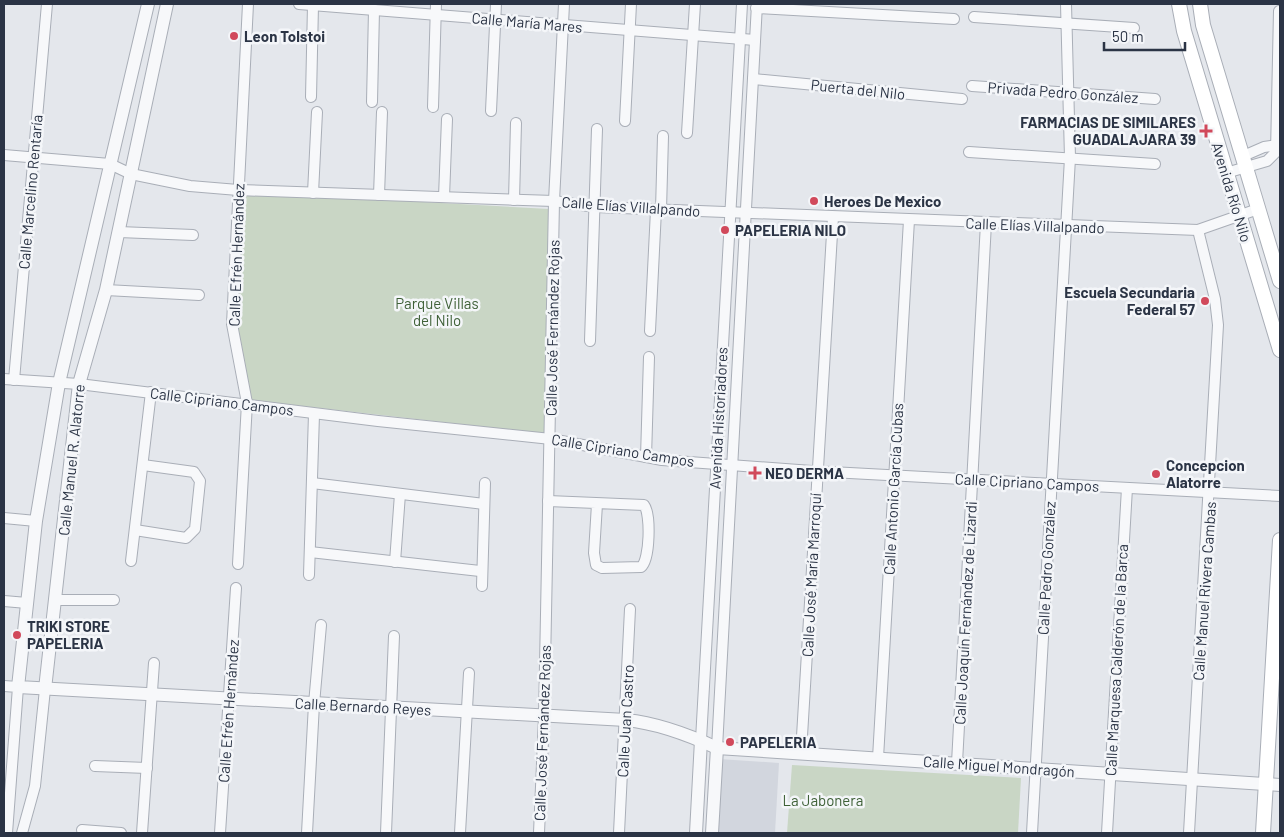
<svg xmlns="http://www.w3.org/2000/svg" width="1284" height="837" font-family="Barlow,sans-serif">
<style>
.built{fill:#d2d6de}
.green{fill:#c9d6c5}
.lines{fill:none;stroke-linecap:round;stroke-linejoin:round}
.minor-casing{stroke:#a9aeb7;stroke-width:12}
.tertiary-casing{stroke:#a9aeb7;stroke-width:14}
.secondary-casing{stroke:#a9aeb7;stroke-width:16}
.minor{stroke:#f7f8fa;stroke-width:10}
.tertiary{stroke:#f7f8fa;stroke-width:12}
.secondary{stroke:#fff;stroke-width:14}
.poi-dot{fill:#d1495b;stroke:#f4f6f9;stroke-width:2}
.labels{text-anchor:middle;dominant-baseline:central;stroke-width:5;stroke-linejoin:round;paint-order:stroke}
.street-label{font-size:15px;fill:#2b3445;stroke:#f4f6f9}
.poi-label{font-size:15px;font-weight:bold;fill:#2b3445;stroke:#f4f6f9;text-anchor:start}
.park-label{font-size:15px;fill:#3f6138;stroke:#f4f6f9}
</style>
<rect width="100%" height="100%" fill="#e4e7ec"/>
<path class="built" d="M 719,759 L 779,763 L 775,833 L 715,833 Z"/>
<g class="green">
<path d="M 240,192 L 549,209 L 546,434 L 250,400 L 234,335 Z"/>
<path d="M 792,765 L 1021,778 L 1018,833 L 787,833 Z"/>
</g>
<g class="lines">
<g class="minor-casing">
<g id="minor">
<path d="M 299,4 L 755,40"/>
<path d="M 756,8 L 954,19"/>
<path d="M 974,17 L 1134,28"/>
<path d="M 753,79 L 962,99"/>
<path d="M 972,86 L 1155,99"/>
<path d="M 311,97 L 313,5"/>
<path d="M 372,102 L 374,10"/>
<path d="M 433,107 L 436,4"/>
<path d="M 491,111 L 496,4"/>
<path d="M 625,121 L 631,4"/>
<path d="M 687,133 L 695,4"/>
<path d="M 969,152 L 1155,164"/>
<path d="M 4,155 L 110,164 L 131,174 L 190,186 L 238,190 L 554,201 L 595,207 L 1198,230 L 1258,209"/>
<path d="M 1241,157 L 1264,147 L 1278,145"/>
<path d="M 1226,173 L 1267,161 L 1276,152 L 1279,11"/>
<path d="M 313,193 L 317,112"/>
<path d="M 379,195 L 382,112"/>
<path d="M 444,197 L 447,119"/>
<path d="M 514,200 L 516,123"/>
<path d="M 661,210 L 663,136"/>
<path d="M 119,232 L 193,235"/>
<path d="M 106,290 L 199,295"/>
<path d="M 650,331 L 656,210"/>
<path d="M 590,341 L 597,129"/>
<path d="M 4,379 L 79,384 L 378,421 L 551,439 L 662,460 L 812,471 L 1280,496"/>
<path d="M 14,380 L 47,4"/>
<path d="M 646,457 L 649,357"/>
<path d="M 312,483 L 484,504"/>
<path d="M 548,501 L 644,505 C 651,514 650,560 641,567 L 602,568 L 596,565 L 594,553 L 597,504"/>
<path d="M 4,518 L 36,521"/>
<path d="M 135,530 L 186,538 L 195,529 L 200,481 L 194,472 L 143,465"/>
<path d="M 310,552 L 480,571"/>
<path d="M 131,561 L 151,392"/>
<path d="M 395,562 L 400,494"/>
<path d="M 238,564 L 247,403 L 232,324 L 248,4"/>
<path d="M 309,575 L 314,414"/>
<path d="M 482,586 L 485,483"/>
<path d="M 56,600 L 114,600"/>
<path d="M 4,601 L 27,603"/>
<path d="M 4,686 L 18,687 L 7,833"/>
<path d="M 701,740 L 742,4"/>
<path d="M 717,748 L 757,4"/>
<path d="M 801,753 L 833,217"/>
<path d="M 878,758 L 909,220"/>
<path d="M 957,763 L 986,223"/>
<path d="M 95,766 L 147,768"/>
<path d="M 82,830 L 121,833"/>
<path d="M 22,833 L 35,786 L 45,689"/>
<path d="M 142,833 L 154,663"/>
<path d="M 220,833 L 236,588"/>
<path d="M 307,833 L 314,704 L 321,625"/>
<path d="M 386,833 L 394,636"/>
<path d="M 460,833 L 469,673"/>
<path d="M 539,833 L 544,717 L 554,201 L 564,4"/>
<path d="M 619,833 L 630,609"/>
<path d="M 1032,833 L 1070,158 L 1066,4"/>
<path d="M 1107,833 L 1127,488"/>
<path d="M 1189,833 L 1218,325 L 1215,299 L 1198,230"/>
</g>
</g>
<g class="tertiary-casing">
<g id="tertiary">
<path d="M 148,4 L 59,383 L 36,521 L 18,687 L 626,720 C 656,723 689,735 717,748 L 1280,785"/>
<path d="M 45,689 L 79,384 L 106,290 L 167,4"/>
<path d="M 696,833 L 701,740"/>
<path d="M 712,833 L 717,748"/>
</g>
</g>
<g class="secondary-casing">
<g id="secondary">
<path d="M 1179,4 L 1184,31 L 1280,350"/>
<path d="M 1200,4 L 1203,25 L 1280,281"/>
<path d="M 1263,833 L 1280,540"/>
</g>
</g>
<use href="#minor" class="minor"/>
<use href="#tertiary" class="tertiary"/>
<use href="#secondary" class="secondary"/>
</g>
<g class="poi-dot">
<circle cx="234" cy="36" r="5"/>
<path d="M1203.5 123.5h5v5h5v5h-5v5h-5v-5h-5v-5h5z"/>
<circle cx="814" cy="201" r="5"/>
<circle cx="725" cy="230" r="5"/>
<circle cx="1205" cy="301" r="5"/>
<path d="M752.5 465.5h5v5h5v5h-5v5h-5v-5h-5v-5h5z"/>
<circle cx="1156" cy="474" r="5"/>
<circle cx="17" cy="635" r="5"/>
<circle cx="730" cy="742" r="5"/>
</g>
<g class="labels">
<g class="street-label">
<text transform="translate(527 22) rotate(5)">Calle María Mares</text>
<text transform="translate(858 89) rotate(6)">Puerta del Nilo</text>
<text transform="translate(1063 92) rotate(4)">Privada Pedro González</text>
<text transform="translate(30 192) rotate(-85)">Calle Marcelino Rentaría</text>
<text transform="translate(1232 192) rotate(73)">Avenida Río Nilo</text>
<text transform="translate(631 206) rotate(4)">Calle Elías Villalpando</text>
<text transform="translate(1035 225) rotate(2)">Calle Elías Villalpando</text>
<text transform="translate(236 255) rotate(-88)">Calle Efrén Hernández</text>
<text transform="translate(552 328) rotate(-89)">Calle José Fernández Rojas</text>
<text transform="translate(222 401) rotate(7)">Calle Cipriano Campos</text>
<text transform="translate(718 418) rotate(-87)">Avenida Historiadores</text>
<text transform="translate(623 450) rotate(9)">Calle Cipriano Campos</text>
<text transform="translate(71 460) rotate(-84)">Calle Manuel R. Alatorre</text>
<text transform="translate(1027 482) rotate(3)">Calle Cipriano Campos</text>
<text transform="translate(893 489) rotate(-87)">Calle Antonio García Cubas</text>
<text transform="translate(1046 568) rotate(-87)">Calle Pedro González</text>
<text transform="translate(811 575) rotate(-87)">Calle José María Marroquí</text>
<text transform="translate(1204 591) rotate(-86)">Calle Manuel Rivera Cambas</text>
<text transform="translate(965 613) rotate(-87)">Calle Joaquín Fernández de Lizardi</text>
<text transform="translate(1116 660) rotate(-87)">Calle Marquesa Calderón de la Barca</text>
<text transform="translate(363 706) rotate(3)">Calle Bernardo Reyes</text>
<text transform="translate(228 711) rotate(-86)">Calle Efrén Hernández</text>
<text transform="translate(625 721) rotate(-87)">Calle Juan Castro</text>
<text transform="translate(542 733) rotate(-88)">Calle José Fernández Rojas</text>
<text transform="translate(999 766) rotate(4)">Calle Miguel Mondragón</text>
</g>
<g class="poi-label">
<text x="244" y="36">Leon Tolstoi</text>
<text x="1196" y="122" text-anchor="end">FARMACIAS DE SIMILARES<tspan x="1196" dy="17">GUADALAJARA 39</tspan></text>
<text x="824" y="201">Heroes De Mexico</text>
<text x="735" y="230">PAPELERIA NILO</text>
<text x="1195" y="292" text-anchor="end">Escuela Secundaria<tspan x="1195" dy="17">Federal 57</tspan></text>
<text x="1166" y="465">Concepcion<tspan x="1166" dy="17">Alatorre</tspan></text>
<text x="765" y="473">NEO DERMA</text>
<text x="27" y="626">TRIKI STORE<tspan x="27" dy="17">PAPELERIA</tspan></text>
<text x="740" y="742">PAPELERIA</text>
</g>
<g class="park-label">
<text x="437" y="303">Parque Villas<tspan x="437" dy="17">del Nilo</tspan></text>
<text x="823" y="800">La Jabonera</text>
</g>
</g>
<rect width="1284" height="837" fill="none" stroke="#2b3445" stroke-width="10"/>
<path d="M1104 42v8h81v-8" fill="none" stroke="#2b3445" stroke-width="2.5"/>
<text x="1112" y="42" font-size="15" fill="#2b3445" stroke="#f4f6f9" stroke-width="4" paint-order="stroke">50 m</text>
</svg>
